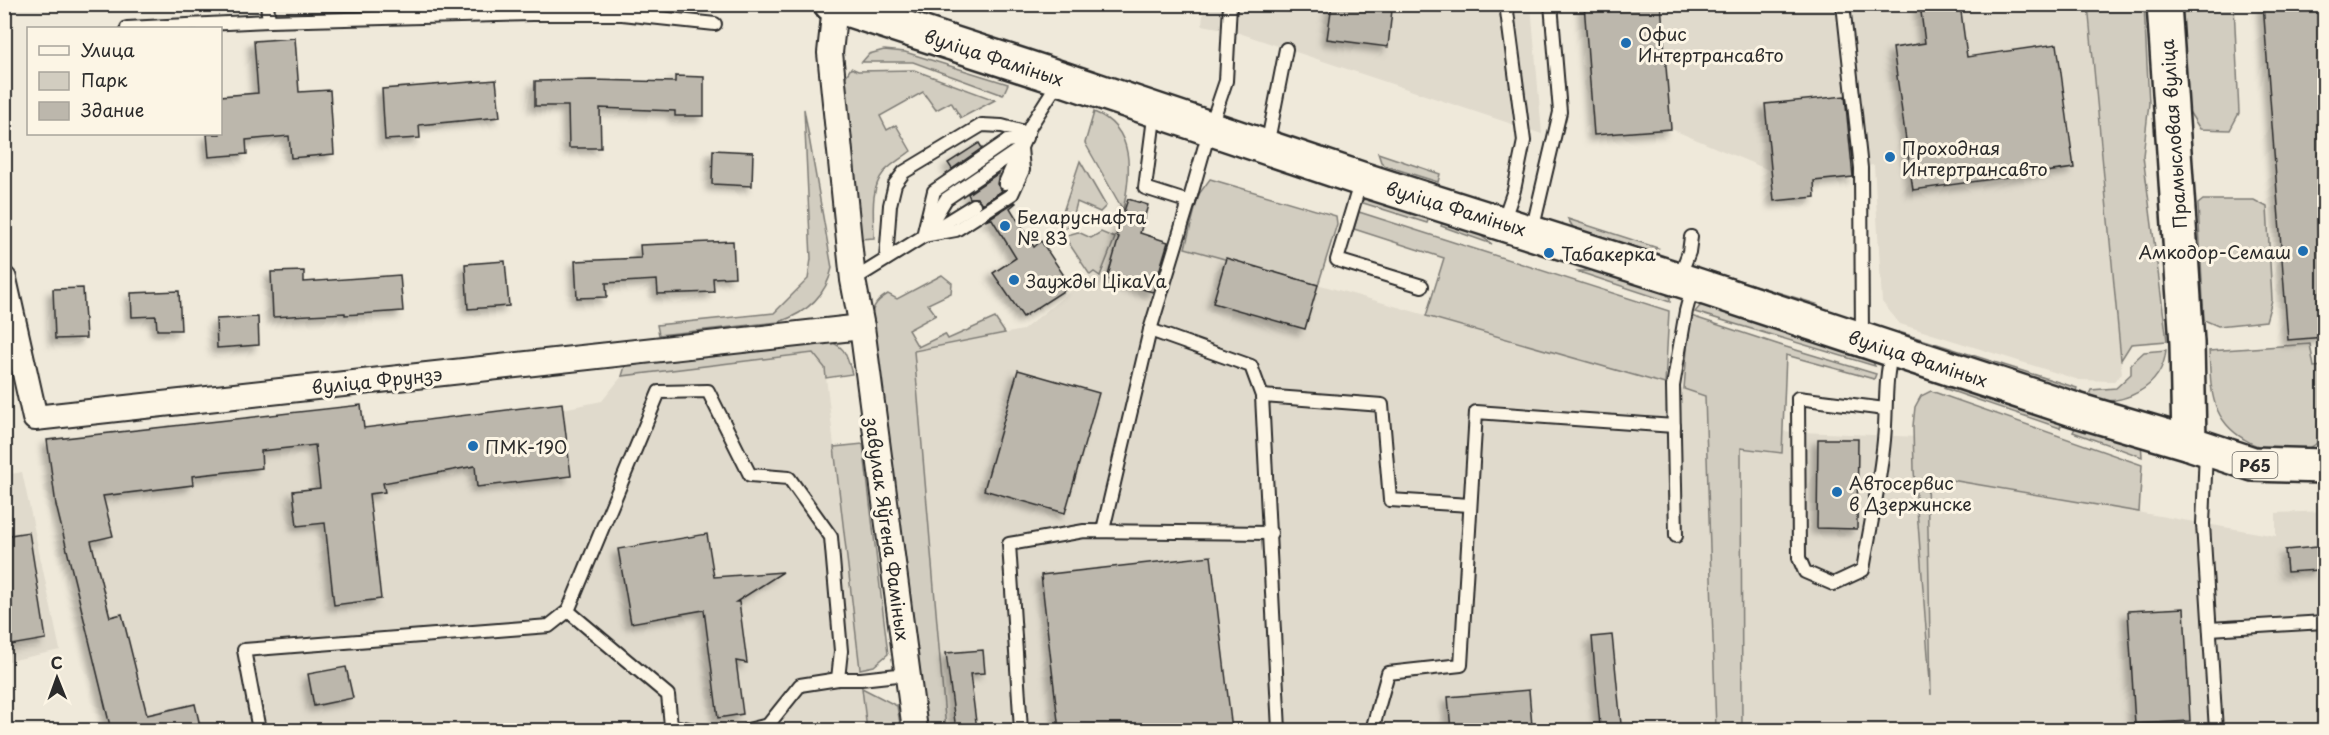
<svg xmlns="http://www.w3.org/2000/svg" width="2329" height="735" font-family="'Playpen Sans',sans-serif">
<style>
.built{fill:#e0dacc}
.green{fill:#d2cdc0;stroke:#7e7c76;stroke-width:1.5}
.building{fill:#bcb7ac;stroke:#2b2b2b;stroke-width:1.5;filter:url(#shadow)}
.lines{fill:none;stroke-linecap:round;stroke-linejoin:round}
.service-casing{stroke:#2b2b2b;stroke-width:16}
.minor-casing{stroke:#2b2b2b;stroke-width:28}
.secondary-casing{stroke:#2b2b2b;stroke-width:38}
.primary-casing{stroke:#2b2b2b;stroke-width:38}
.service{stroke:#fcf5e5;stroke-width:12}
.minor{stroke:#fcf5e5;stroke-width:24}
.secondary{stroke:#fcf5e5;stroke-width:33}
.primary{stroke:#fcf5e5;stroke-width:33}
.poi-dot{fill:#1f6fb2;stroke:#fcf5e5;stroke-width:2}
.labels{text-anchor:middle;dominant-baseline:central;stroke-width:6;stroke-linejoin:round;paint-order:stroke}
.shield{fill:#fcf5e5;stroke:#6a6863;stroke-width:1.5}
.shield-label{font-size:16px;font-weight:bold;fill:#2b2b2b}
.poi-label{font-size:18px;fill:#2b2b2b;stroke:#fcf5e5;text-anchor:start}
.street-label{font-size:18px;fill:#2b2b2b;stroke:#fcf5e5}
</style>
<defs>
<filter id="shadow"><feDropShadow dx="-5.5" dy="5.5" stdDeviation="3" flood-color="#0004"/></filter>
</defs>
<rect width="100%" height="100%" fill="#efe9da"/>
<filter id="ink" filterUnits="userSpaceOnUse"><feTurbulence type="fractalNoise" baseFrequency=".0167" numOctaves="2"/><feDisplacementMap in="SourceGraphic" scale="12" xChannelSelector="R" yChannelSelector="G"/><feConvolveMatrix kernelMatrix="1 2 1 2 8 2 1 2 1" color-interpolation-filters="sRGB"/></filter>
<g filter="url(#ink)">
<g class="built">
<path d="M 1204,5 L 1531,5 L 1542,134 L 1230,30 L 1202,25 Z"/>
<path d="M 1584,5 L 2087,5 L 2122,374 L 2114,381 L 2079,380 L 1900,324 L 1882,302 L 1874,165 L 1853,168 L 1853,177 L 1814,181 L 1815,197 L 1774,201 L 1771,171 L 1671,129 L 1594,135 Z"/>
<path d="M 1121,228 L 1171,242 L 1175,246 L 1226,258 L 1705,395 L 1706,411 L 1777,431 L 1920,437 L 1927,476 L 2276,536 L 2276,513 L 2324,511 L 2324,730 L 946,730 L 914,351 L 1023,330 L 1094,272 L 1107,278 Z"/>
<path d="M 814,353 L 825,368 L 867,730 L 111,730 L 56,505 L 47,440 L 361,405 L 364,428 L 562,403 L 563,409 L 602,401 L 622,376 Z"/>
<path d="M 22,472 L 60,650 L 5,662 L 5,475 Z"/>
</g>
<g class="green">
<path d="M 2088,5 L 2144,5 L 2149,103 L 2143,156 L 2167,341 L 2131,344 L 2121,360 Z"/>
<path d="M 2182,5 L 2234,5 L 2239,113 L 2230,130 L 2200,129 L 2188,110 Z"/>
<path d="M 884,50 L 905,52 L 1008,84 L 1003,95 L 913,62 L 862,62 L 869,54 Z"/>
<path d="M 851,68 L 858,71 L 914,70 L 995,100 L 961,118 L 951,102 L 936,110 L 923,92 L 880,116 L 887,130 L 896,125 L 911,151 C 902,158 891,164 884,172 C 869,190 874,217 874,238 L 860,239 L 844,79 Z"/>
<path d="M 804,109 L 832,268 C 826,296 806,313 779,322 L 659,335 L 657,325 L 774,313 L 808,279 L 811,259 Z"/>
<path d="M 1094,112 C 1136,128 1131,174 1123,210 L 1085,143 Z"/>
<path d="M 1378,153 L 1440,174 L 1438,182 L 1386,166 L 1381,162 Z"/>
<path d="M 1080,161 L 1106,206 L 1100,212 L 1077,202 L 1072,222 L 1063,231 L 1059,224 Z"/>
<path d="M 1210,179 L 1336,216 L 1337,224 L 1318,285 L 1185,248 L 1199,194 Z"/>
<path d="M 1368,197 L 1431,212 L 1427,223 L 1360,202 Z"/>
<path d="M 2203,200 L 2254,200 L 2267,207 L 2272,300 L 2266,321 L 2218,326 L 2204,320 L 2198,204 Z"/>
<path d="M 1359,212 L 1669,311 L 1665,384 L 1426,316 L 1444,258 L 1354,229 Z"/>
<path d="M 1445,215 L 1461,221 L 1492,244 L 1441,226 Z"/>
<path d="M 1568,219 L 1658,248 L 1650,251 L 1574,229 Z"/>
<path d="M 1078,232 L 1091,238 L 1101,232 L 1115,238 L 1100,276 L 1094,272 L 1090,275 L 1064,236 Z"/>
<path d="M 1576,271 L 1618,271 L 1656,284 L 1670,298 L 1670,302 Z"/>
<path d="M 1716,273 L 1816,304 L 1809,306 L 1721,280 Z"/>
<path d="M 942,275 L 952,283 L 951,293 L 928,304 L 936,315 L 908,330 L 918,347 L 945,334 L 948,339 L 995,318 L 1005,333 L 914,351 L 946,730 L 925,730 L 871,316 C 874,304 878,300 888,294 L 897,299 Z"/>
<path d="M 1712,303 L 1871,358 L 1875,366 L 1695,312 L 1700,306 Z"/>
<path d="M 1691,316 L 1786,347 L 1876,374 L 1874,379 L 1786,355 L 1782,453 L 1741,448 L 1742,730 L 1716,730 L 1705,396 L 1684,389 L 1689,323 Z"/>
<path d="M 1899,332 L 2077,388 L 2074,396 L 1901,338 Z"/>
<path d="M 822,339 C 845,345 846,352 852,374 L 826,378 L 825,368 L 813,353 L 622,376 L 626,363 Z"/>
<path d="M 2310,344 L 2314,367 L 2324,366 C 2324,385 2329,429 2317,443 C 2309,451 2293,450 2282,450 C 2268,450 2256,447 2244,439 C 2209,418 2211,387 2209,351 Z"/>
<path d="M 2166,350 C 2162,389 2122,407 2087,399 L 2091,390 L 2116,388 L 2131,374 L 2131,364 L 2144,352 Z"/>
<path d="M 1970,387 L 2064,415 L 2060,428 L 1943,388 Z"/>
<path d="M 1931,391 L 2142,465 L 2139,512 L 1927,476 L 1931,695 L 1914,470 L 1913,426 L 1915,407 L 1921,396 Z"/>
<path d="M 2079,420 L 2141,441 L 2142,457 L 2073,432 Z"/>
<path d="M 863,444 L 888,654 L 874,666 L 860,669 L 834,447 Z"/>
<path d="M 862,688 L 897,706 L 901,730 L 867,730 Z"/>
</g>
<g class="building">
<path d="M 1332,4 L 1392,10 L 1388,47 L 1327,39 Z"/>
<path d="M 1584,4 L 1661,4 L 1671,129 L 1594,135 Z"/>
<path d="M 1920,4 L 1960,4 L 1967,57 L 2057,44 L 2074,168 L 1913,190 L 1893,48 L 1925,43 Z"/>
<path d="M 2263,4 L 2325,4 L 2325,337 L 2288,340 Z"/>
<path d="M 295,38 L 299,92 L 330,90 L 334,154 L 291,158 L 289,136 L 246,140 L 247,154 L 209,157 L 207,134 L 220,134 L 220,96 L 258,93 L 254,41 Z"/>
<path d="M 675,76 L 704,77 L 704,116 L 675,116 L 675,111 L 600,108 L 601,148 L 569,148 L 568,106 L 535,106 L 535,81 L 592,80 L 675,82 Z"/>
<path d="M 496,80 L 500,117 L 419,125 L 420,138 L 385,140 L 382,89 Z"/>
<path d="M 1845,96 L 1853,177 L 1814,181 L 1815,197 L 1774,201 L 1765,104 Z"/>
<path d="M 979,143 L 982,148 L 952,169 L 948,163 Z"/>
<path d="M 713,150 L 753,152 L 752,186 L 712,184 Z"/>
<path d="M 999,173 L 997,184 L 1002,191 L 982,204 L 977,198 L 970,198 L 968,194 Z"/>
<path d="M 1128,199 L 1148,205 L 1140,233 L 1168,242 L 1153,292 L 1107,279 L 1119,237 L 1116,236 Z"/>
<path d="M 1015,202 L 1016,203 L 1010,208 L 1034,247 L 1041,241 L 1071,286 L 1023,317 L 993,273 L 1016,258 L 992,219 L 985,221 Z"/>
<path d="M 733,241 L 735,277 L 713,278 L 714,292 L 658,294 L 657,280 L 606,283 L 607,297 L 577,298 L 575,261 L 641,258 L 640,245 Z"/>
<path d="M 1226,258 L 1318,285 L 1305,329 L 1213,303 Z"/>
<path d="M 505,261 L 509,306 L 468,309 L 465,264 Z"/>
<path d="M 304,271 L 304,282 L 400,275 L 403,311 L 345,315 L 345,313 L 273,317 L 271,272 Z"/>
<path d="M 83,288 L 86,338 L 55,339 L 53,289 Z"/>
<path d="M 179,291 L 181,330 L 157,330 L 156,316 L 132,317 L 131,293 Z"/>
<path d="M 258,317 L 259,345 L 217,348 L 216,319 Z"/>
<path d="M 1018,370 L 1099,393 L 1065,513 L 984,490 Z"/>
<path d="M 562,403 L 571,476 L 477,487 L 475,466 L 383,483 L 385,492 L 369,494 L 381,599 L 334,605 L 325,523 L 297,526 L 293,491 L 320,488 L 315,445 L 261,451 L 262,468 L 192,476 L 193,485 L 103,496 L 113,536 L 91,541 L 110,617 L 122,614 L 147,715 L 195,704 L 201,730 L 111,730 L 56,505 L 47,440 L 361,405 L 364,428 Z"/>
<path d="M 1818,439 L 1858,439 L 1857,529 L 1817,528 Z"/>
<path d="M 29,532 L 46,639 L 11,645 L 4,601 L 4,536 Z"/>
<path d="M 707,534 L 714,577 L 783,572 L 736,602 L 739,602 L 747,663 L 736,661 L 743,714 L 718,718 L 704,610 L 631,623 L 618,549 Z"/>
<path d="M 2317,547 L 2319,570 L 2287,572 L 2285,550 Z"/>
<path d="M 1211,556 L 1232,730 L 1059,730 L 1041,575 Z"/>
<path d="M 2184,608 L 2190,721 L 2135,724 L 2128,611 Z"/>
<path d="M 1612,635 L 1621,724 L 1600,726 L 1592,637 Z"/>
<path d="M 983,650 L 985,673 L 970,674 L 977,730 L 956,730 L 946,653 Z"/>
<path d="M 346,667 L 353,698 L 314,706 L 308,674 Z"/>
<path d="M 1529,690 L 1532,726 L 1451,730 L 1448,697 Z"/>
</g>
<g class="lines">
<g class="service-casing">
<g id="service">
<path d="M 267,4 L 269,21 L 532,14 L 532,4"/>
<path d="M 1843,4 L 1861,168 L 1862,338"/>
<path d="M 532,14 L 622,14 L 715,24"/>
<path d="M 127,28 L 269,21"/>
<path d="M 1155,110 L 1145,188 L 1189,202 L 1210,128 L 1226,81 L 1230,4"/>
<path d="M 1267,146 L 1286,49"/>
<path d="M 1361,180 L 1337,260 L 1422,286"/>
<path d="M 1005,183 L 1031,125 L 1059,81"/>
<path d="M 1503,222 L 1514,190 L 1524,141 L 1506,4"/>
<path d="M 929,227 L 946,199 L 1021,148"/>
<path d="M 1532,231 L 1560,112 L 1551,4"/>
<path d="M 923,236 L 934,191 L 1007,141 L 1026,138"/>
<path d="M 923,236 L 956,230 L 1012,194 L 1023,170 L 1021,148"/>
<path d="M 886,259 L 890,205 L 895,184 L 904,172 L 982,125 L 1002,126 L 1028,133"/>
<path d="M 1679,278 L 1689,252 L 1691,237"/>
<path d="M 853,280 L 974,205"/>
<path d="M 1150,330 L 1251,366 L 1262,396 L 1279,730"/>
<path d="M 1262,396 L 1382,405 L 1390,500 L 1470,505"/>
<path d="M 1885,409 L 1798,398 L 1799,558 L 1805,572 L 1833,584 L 1863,570 C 1870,527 1880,483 1884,440 C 1887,410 1884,381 1892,352"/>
<path d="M 2206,450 L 2203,524 L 2216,730"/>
<path d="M 1103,530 L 1150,330 L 1189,202"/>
<path d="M 1676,536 L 1673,386 L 1686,311 L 1693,285"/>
<path d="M 568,611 L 668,695 L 671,726 L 667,730"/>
<path d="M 2210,629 L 2324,622"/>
<path d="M 671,726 L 695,730"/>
<path d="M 259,730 L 244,650 L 549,626 L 568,611 L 659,392 L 708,391 L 750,475 L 789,478 L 831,537 L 841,651 L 838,679 L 861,679 L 907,674"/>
<path d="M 748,730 L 768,725 L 800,685 L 838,679"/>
<path d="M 1021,730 L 1009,544 L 1084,531 L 1271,533"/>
<path d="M 1372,730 L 1388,673 L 1461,665 L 1476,412 L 1674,426"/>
</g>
</g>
<g class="minor-casing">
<g id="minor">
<path d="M 835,6 L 830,53 L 853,280 L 862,327 L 915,730"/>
<path d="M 4,279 L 35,418 L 862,327"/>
</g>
</g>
<g class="secondary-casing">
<path id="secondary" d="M 831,4 L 1060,78 L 1361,179 L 1693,284 L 2073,409 L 2189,443"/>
</g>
<g class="primary-casing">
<path id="primary" d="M 2164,4 L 2187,343 L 2189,443 L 2253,464 L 2324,466"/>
</g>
<use href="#service" class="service"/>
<use href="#minor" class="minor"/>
<use href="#secondary" class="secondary"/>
<use href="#primary" class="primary"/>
</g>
</g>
<g class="poi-dot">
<circle cx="1626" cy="43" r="6"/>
<circle cx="1890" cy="157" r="6"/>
<circle cx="1005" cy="226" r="6"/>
<circle cx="2303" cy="251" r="6"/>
<circle cx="1549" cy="253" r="6"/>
<circle cx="1014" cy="280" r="6"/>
<circle cx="473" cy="446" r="6"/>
<circle cx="1837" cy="492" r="6"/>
</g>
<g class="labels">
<rect class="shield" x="2232.5" y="452" width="45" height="26" rx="4.5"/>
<g class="shield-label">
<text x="2255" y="465">Р65</text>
</g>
<g class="poi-label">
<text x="1638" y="33">Офис<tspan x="1638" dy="21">Интертрансавто</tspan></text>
<text x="1902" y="147">Проходная<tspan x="1902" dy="21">Интертрансавто</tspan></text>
<text x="1017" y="216">Беларуснафта<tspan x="1017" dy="21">№ 83</tspan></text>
<text x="2291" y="251" text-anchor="end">Амкодор-Семаш</text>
<text x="1561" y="253">Табакерка</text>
<text x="1026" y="280">Заужды ЦікаVа</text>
<text x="485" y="446">ПМК-190</text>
<text x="1849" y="482">Автосервис<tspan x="1849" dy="21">в Дзержинске</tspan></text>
</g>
<g class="street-label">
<text transform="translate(994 57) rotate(18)">вуліца Фаміных</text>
<text transform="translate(2173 134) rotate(-94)">Прамысловая вуліца</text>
<text transform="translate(1456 208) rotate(17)">вуліца Фаміных</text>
<text transform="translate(1918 358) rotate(18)">вуліца Фаміных</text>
<text transform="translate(377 380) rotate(-6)">вуліца Фрунзэ</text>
<text transform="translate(888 529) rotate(82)">завулак Яўгена Фаміных</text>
</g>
</g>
<rect width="2329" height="735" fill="none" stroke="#fcf5e5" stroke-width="24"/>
<rect x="12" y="12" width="2305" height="711" fill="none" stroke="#2b2b2b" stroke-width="2" filter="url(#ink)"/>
<rect x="27" y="27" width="195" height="108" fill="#fcf5e5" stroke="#a8a49b" stroke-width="1.5"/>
<rect x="39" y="46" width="30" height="9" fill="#fcf5e5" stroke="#a8a49b" stroke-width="1.5"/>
<text x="81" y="57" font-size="18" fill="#2b2b2b">Улица</text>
<rect x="39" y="72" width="30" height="18" fill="#d2cdc0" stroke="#a8a49b" stroke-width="1.5"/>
<text x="81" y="87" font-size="18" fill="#2b2b2b">Парк</text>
<rect x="39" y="102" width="30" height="18" fill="#bcb7ac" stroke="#a8a49b" stroke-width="1.5"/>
<text x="81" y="117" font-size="18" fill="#2b2b2b">Здание</text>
<g transform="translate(57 678) rotate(359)" stroke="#fcf5e5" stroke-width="4.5" paint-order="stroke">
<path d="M0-4.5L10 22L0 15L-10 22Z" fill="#2b2b2b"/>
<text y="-9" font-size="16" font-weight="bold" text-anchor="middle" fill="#2b2b2b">С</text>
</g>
</svg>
